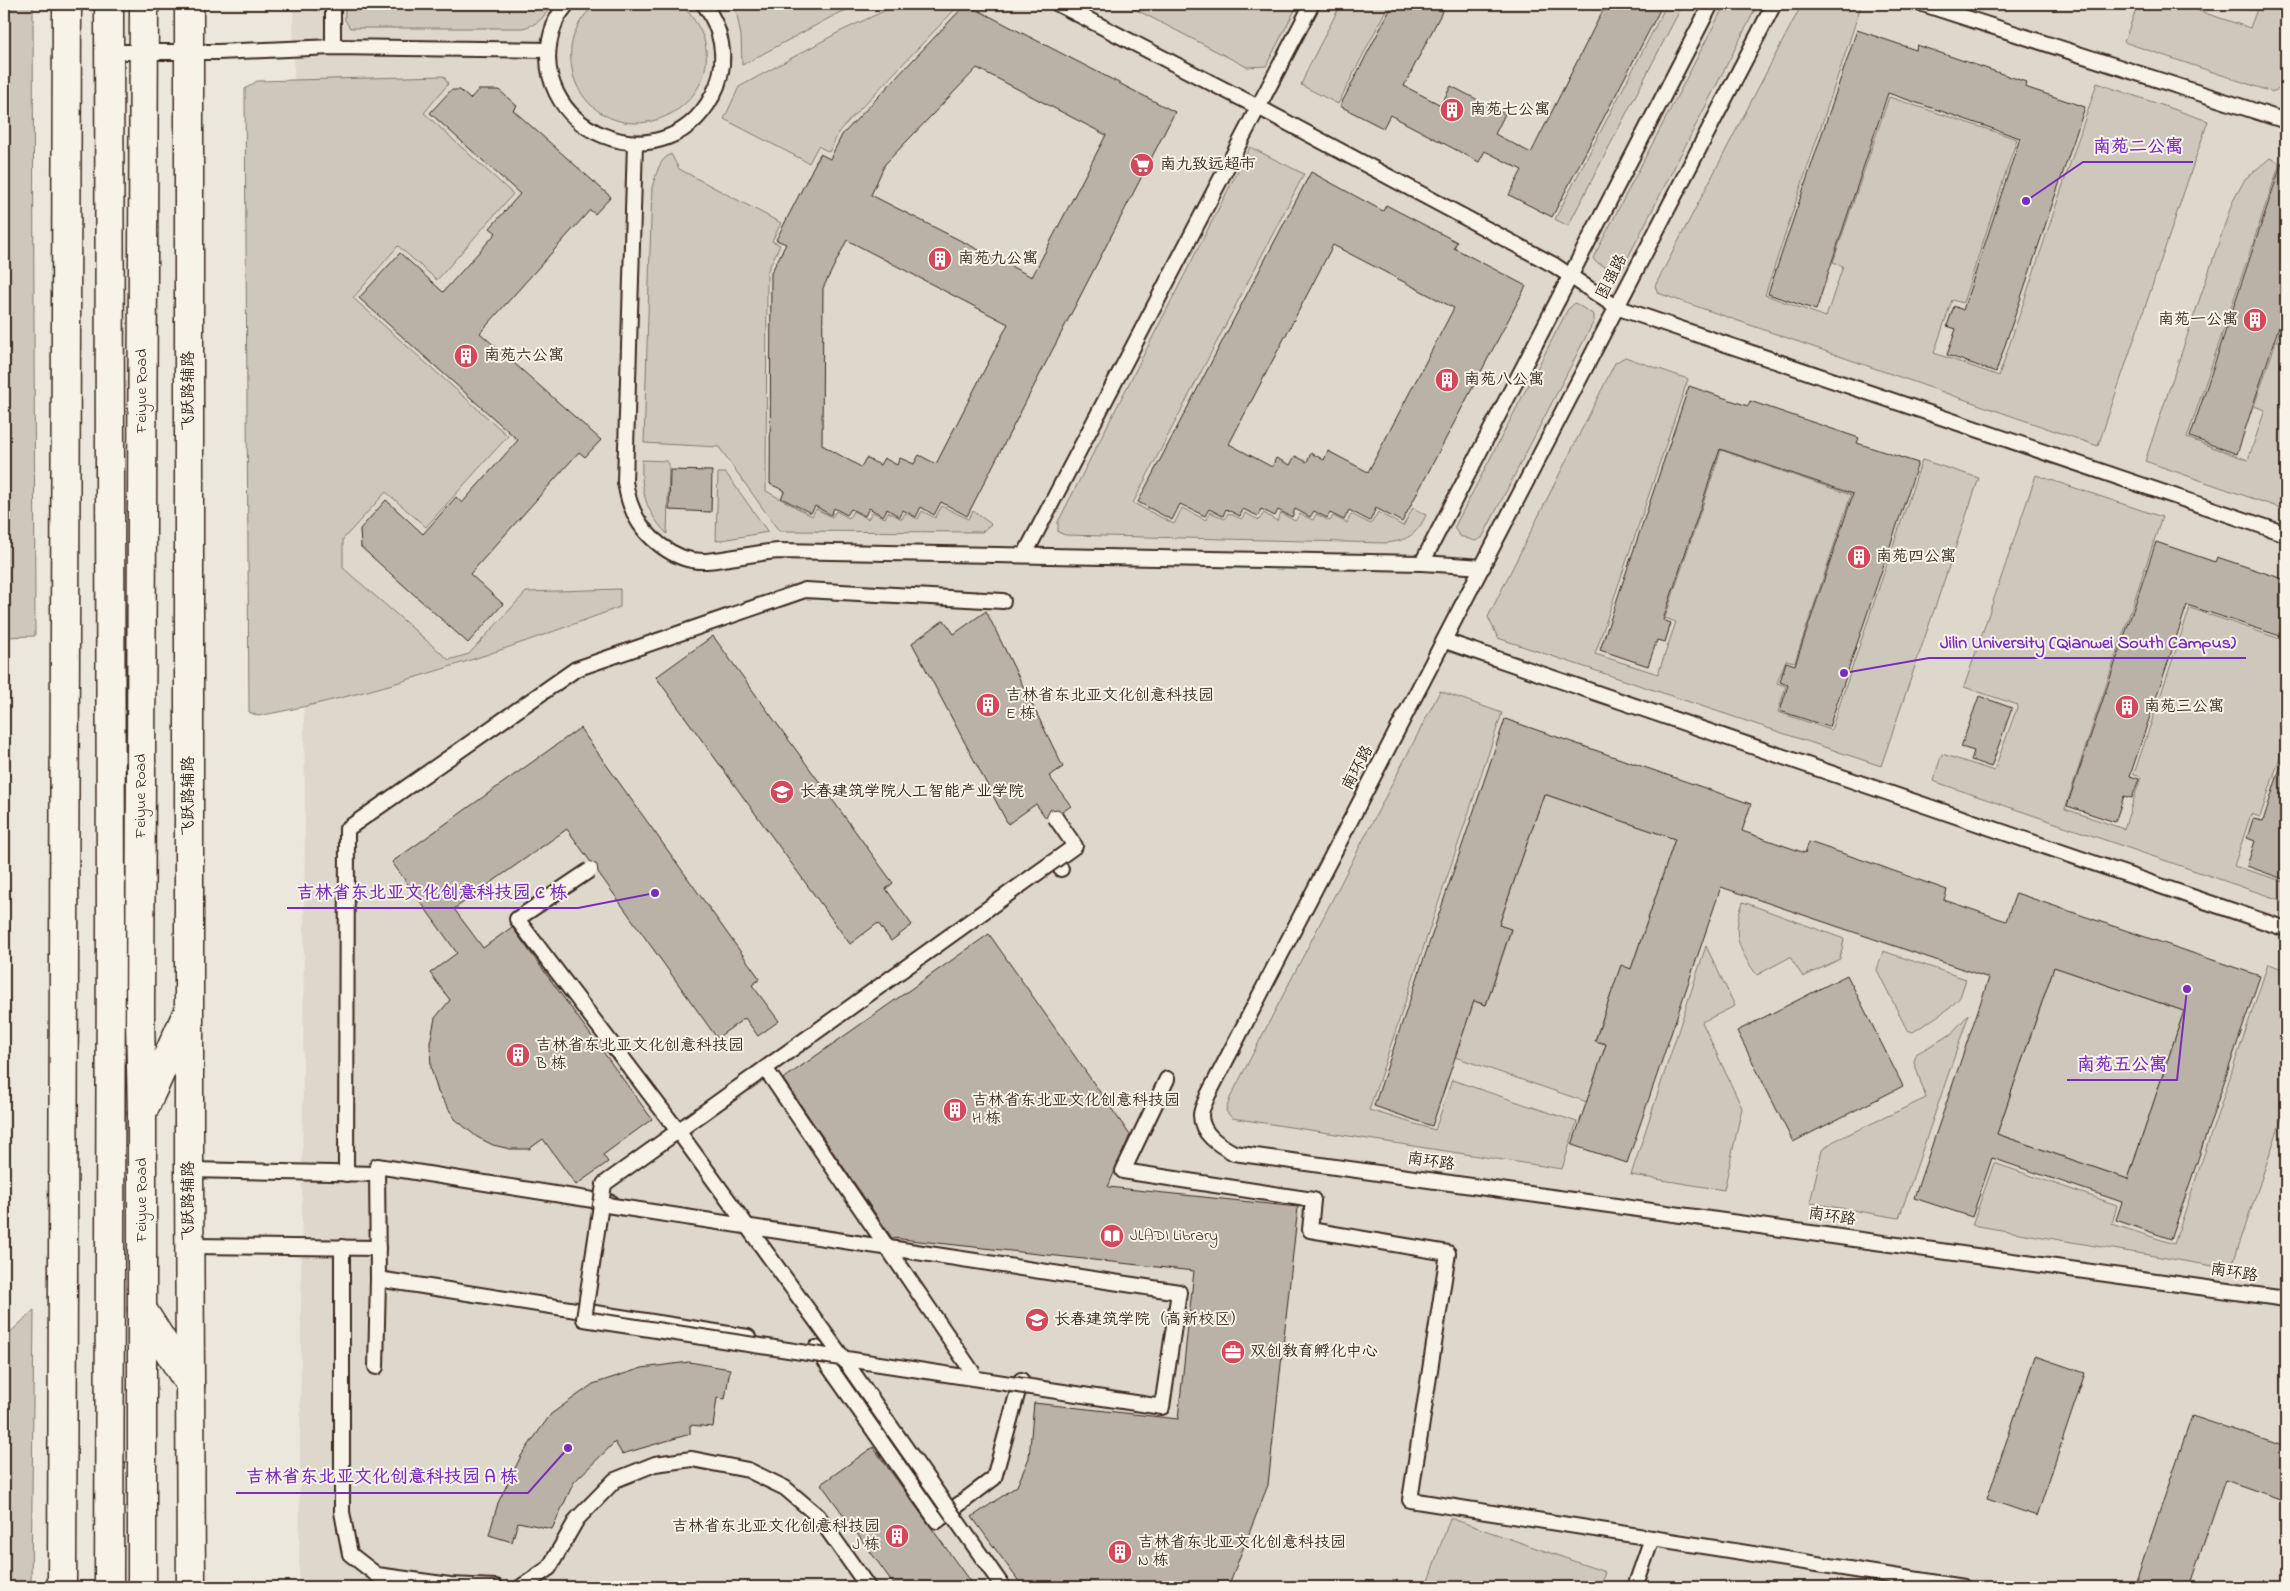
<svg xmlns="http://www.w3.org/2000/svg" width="2290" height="1591" font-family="'Indie Flower','LXGW WenKai TC',sans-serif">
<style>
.built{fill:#ddd7cc}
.green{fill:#cec8bc;stroke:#84796d}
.building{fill:#bab2a7;stroke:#3b2a1e;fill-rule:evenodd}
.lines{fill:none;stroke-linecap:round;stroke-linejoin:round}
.service-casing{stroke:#3b2a1e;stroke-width:18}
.tertiary-casing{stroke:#3b2a1e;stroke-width:31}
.primary-casing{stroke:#3b2a1e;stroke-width:31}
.service{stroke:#f7f3e8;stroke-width:14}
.tertiary{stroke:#f7f3e8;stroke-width:28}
.primary{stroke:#f7f3e8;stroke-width:28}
.service-bridge-casing{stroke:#3b2a1e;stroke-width:18;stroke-linecap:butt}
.service-bridge{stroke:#f7f3e8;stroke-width:14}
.labels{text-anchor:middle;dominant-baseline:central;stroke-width:4;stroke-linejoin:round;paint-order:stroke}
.poi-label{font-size:16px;fill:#3b2a1e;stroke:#f7f3e8;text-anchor:start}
.street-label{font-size:16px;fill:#3b2a1e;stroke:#f7f3e8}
.leader{fill:none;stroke:#7b2cbf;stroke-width:2}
.callout-dot{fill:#7b2cbf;stroke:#f7f3e8;stroke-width:2}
.callout-label{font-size:18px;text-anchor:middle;font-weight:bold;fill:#7b2cbf;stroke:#f7f3e8;stroke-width:4;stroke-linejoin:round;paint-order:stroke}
</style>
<rect width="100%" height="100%" fill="#ece7dc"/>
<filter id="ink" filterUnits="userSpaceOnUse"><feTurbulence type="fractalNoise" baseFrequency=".02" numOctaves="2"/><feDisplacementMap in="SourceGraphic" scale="10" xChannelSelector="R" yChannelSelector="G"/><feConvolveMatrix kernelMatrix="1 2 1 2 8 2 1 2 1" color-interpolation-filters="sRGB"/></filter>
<g filter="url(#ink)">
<path class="built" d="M 293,4 L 2286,4 L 2286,1587 L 299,1587 L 305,796 Z"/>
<g class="green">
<path d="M 4,4 L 33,4 L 35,636 L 4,637 Z"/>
<path d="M 345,4 L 551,4 C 544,18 538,25 522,28 L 350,28 L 345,20 Z"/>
<path d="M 595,4 L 681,4 C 691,15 701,27 705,43 C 718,106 637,149 591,105 C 581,95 574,83 572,69 C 567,43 576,22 595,4 Z"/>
<path d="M 735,4 L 860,4 L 835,15 L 742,65 L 741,36 Z"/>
<path d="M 899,4 L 960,4 L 840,130 L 829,152 L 818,146 L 809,163 L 724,119 L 739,87 L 839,32 Z"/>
<path d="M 1125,4 L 1298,4 L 1266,66 L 1247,67 Z"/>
<path d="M 1341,4 L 1389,4 L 1338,104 L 1301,85 L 1309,66 Z"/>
<path d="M 1667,4 L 1683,4 L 1568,226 L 1555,219 Z"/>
<path d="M 1725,4 L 1758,4 L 1621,271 L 1616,272 L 1596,262 L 1593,258 Z"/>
<path d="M 1802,4 L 1854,4 L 1861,6 L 1765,295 L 1826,317 L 1843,266 L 1833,262 L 1889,97 L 2017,139 L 1963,303 L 1952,300 L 1934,353 L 1999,376 L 2097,83 L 2208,121 L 2098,446 L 1658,293 L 1655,286 Z"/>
<path d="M 2138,4 L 2178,4 L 2250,28 L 2259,4 L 2286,4 L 2286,86 L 2272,92 L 2124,42 Z"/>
<path d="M 444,76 L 448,84 L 424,113 L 513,194 L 437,280 L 398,246 L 353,298 L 508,436 L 426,527 L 386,492 L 343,539 L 343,568 L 449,660 L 469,654 L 526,592 L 620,589 L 620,607 C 502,651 382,693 258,716 L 249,712 L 245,89 L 257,81 Z"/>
<path d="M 1250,147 L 1304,174 L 1133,503 L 1174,524 L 1182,508 L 1206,520 L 1210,512 L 1225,519 L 1228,513 L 1242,519 L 1245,513 L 1259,520 L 1264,513 L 1277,521 L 1281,513 L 1295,521 L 1300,514 L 1313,520 L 1316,514 L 1330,521 L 1333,516 L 1347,523 L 1351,514 L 1371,524 L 1378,512 L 1403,526 L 1413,508 L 1426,515 C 1417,535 1407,541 1385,543 L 1065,535 L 1058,532 L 1058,522 Z"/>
<path d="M 671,154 L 679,169 L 781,223 L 772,241 L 780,245 L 767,272 L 766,491 L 812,516 L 816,509 L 832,517 L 836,511 L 849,518 L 853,511 L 868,519 L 872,512 L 885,518 L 888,512 L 902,519 L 905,513 L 918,519 L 922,511 L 935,518 L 942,506 L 968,519 L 973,511 L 991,524 L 982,532 L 779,531 L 719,447 L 644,443 L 652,187 C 657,174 658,160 671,154 Z"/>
<path d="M 2270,158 L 2280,163 L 2187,438 L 2248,460 L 2265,410 L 2254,406 L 2286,313 L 2286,510 L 2145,461 L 2232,203 L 2245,179 Z"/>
<path d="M 1575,303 L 1594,315 L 1594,321 L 1482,538 L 1475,541 L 1460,536 L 1454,528 L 1568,309 Z"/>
<path d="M 1625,357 L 1688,379 L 1595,654 L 1658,674 L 1676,622 L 1665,618 L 1721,450 L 1851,495 L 1795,662 L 1786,660 L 1777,683 L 1786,686 L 1778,712 L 1831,730 L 1922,460 L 1979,478 L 1881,766 L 1498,638 L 1488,617 L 1615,363 Z"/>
<path d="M 642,460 L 667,461 L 669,464 L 667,534 C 645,510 641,493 642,460 Z"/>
<path d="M 718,473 L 726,473 L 768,532 L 716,541 Z"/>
<path d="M 2036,475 L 2162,517 L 2065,809 L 2124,829 L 2141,777 L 2134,774 L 2190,608 L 2286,641 L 2286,739 L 2260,817 L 2251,814 L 2234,866 L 2286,882 L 2286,902 L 1933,781 L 1942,754 L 1994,771 L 2018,705 L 1964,687 Z"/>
<path d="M 1440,691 L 1502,713 L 1369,1110 L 1435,1130 L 1452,1080 L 1577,1122 L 1562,1169 L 1232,1118 L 1226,1111 L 1230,1098 Z"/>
<path d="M 1544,794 L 1675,839 L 1631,969 L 1621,966 L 1595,1040 L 1606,1044 L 1587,1102 L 1455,1057 L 1474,1001 L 1486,1005 L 1511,930 L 1499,925 Z"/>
<path d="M 1743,902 L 1844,939 L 1840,959 L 1803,977 L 1790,957 L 1757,975 C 1737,948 1732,934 1743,902 Z"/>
<path d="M 1706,946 L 1735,1006 L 1702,1022 L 1742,1108 L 1724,1190 L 1631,1175 Z"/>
<path d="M 1883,951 L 1966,979 L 1960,997 L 1950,1008 L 1913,1032 L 1907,1030 L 1877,970 Z"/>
<path d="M 2268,964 L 2286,970 L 2286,1106 L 2231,1269 L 1972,1225 L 1994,1163 L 2117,1205 L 2112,1224 L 2174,1244 Z"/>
<path d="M 2054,967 L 2184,1011 L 2128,1179 L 1997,1134 Z"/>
<path d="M 1969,1014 L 1899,1218 L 1810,1203 L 1822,1150 L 1834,1141 L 1926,1098 L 1914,1062 L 1916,1054 L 1951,1034 Z"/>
<path d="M 34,1310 L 31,1587 L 4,1587 L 4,1338 Z"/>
<path d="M 1450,1518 L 1605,1572 L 1600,1587 L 1426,1587 Z"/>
</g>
<g class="building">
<path d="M 966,4 L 1175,112 L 967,516 L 941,502 L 934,515 L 921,507 L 916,517 L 903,510 L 900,517 L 887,509 L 883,516 L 869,508 L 865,516 L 851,509 L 847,515 L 834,508 L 831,515 L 815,506 L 811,513 L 781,498 L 785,491 L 770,484 L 771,273 L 786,244 L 776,240 L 820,154 L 830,159 L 842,135 ZM 977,68 L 1106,135 L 1032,277 L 871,195 L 885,164 ZM 847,240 L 1008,324 L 936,464 L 919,455 L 914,464 L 900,458 L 897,465 L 884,458 L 880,465 L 866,458 L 861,467 L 822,445 L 823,288 Z"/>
<path d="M 1393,4 L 1446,4 L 1404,86 L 1441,105 L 1451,86 L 1505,114 L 1495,134 L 1531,153 L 1606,4 L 1663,4 L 1552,217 L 1509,195 L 1522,170 L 1485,151 L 1479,162 L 1390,115 L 1383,128 L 1340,106 Z"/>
<path d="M 1857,30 L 1916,50 L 1917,45 L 2026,82 L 2025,87 L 2085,107 L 1996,372 L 1947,355 L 1956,329 L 1947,326 L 1954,306 L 1963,310 L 2020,138 L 1888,93 L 1816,310 L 1768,294 Z"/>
<path d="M 451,90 L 460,90 L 470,99 L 478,90 L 499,90 L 517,106 L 513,110 L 611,197 L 595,214 L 590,210 L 480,333 L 601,440 L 585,457 L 579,452 L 470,574 L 503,604 L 468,643 L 361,547 L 360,529 L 386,500 L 423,534 L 456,497 L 462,503 L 518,440 L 359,298 L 400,253 L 443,292 L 496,233 L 490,228 L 520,194 L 430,113 Z"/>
<path d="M 2282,162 L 2286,162 L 2286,305 L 2237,454 L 2190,437 Z"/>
<path d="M 1311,172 L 1383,211 L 1386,205 L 1457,242 L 1454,248 L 1526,286 L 1402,522 L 1376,508 L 1370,521 L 1349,510 L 1344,520 L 1330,513 L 1327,518 L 1314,511 L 1310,517 L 1295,509 L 1292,517 L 1278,510 L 1275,516 L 1261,509 L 1258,516 L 1243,509 L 1240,516 L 1226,509 L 1223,516 L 1209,509 L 1205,516 L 1180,504 L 1172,520 L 1138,502 ZM 1333,245 L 1454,308 L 1368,472 L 1328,451 L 1324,460 L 1311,453 L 1307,462 L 1295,456 L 1290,465 L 1276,458 L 1272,467 L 1229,444 Z"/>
<path d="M 1689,386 L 1748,406 L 1750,401 L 1859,438 L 1857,443 L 1918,463 L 1829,727 L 1780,711 L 1788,685 L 1780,682 L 1786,662 L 1795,665 L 1853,494 L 1720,449 L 1663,620 L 1671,623 L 1665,642 L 1657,640 L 1648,666 L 1600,650 Z"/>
<path d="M 670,470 L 712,471 L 711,512 L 669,510 Z"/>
<path d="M 2156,542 L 2215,562 L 2217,557 L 2286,580 L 2286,638 L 2187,605 L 2130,776 L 2139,779 L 2132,798 L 2124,796 L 2115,822 L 2067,806 Z"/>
<path d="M 986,611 L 1063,767 L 1049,776 L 1071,806 L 1062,812 L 1058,809 L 1050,810 L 1046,818 L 1036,804 L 1008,824 L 912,643 L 944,620 L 954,634 Z"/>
<path d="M 713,636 L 893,883 L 886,889 L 912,925 L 891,941 L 878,923 L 850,944 L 656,677 Z"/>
<path d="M 1979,696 L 2012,708 L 1991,767 L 1971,760 L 1974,751 L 1961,747 Z"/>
<path d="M 1505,719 L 1751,804 L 1742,831 L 1805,853 L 1809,842 L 1880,866 L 1947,890 L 1944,900 L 2006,921 L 2016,893 L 2260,976 L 2171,1239 L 2116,1220 L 2122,1202 L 1992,1158 L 1972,1217 L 1914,1198 L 1989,978 L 1721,887 L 1627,1163 L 1572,1145 L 1606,1044 L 1595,1041 L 1621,965 L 1631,969 L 1675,839 L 1544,794 L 1499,925 L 1511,929 L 1486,1005 L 1474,1001 L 1432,1126 L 1374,1106 ZM 2054,967 L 2184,1011 L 2128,1179 L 1997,1134 Z"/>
<path d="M 580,728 L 760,979 L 752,985 L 779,1021 L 758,1036 L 745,1018 L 717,1038 L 598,872 L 597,865 L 590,861 L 567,829 L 454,909 L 483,948 L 512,927 L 652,1119 L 603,1155 L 608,1162 L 576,1185 L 543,1139 L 529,1149 L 510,1149 L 493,1145 L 477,1137 L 455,1119 L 438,1092 L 431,1068 L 430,1043 L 435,1018 L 450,1000 L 430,973 L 457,953 L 392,862 Z"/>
<path d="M 2282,762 L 2286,763 L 2286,880 L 2247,866 L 2255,841 L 2247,838 L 2253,819 L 2263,821 Z"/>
<path d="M 989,934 L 1130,1135 L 1108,1187 L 1298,1207 L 1268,1485 L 1228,1587 L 1023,1587 L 972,1517 L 1017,1486 L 1029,1458 L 1034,1403 L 1178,1419 L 1194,1271 L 892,1238 L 783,1079 Z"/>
<path d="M 1847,975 L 1903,1086 L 1793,1142 L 1737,1031 Z"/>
<path d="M 2035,1356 L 2085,1373 L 2037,1516 L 1987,1499 Z"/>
<path d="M 689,1362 L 730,1369 L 725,1399 L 717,1398 L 713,1427 L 690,1425 L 690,1434 L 622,1454 L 615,1442 L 574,1482 L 552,1529 L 518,1522 L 512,1542 L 489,1535 L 498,1503 L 521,1456 L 551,1414 L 593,1384 L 642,1368 Z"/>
<path d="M 2192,1416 L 2286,1447 L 2286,1501 L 2225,1480 L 2189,1587 L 2134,1587 Z"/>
<path d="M 873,1447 L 974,1587 L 896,1587 L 821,1484 Z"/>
</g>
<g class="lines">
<g class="service-casing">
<g id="service">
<path d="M 333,4 L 333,47"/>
<path d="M 567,4 C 563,10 557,16 555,23 C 514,129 671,196 717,86 C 728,57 721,28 704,4"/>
<path d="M 1058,4 L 1258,107 L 1554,265 L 1616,307 L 2286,534"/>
<path d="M 1774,4 L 1208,1095 C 1206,1101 1201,1109 1201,1115 C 1201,1134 1219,1145 1234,1153 L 2286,1299"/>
<path d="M 1923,4 L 2286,121"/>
<path d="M 110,52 L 218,52 L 333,47 L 548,50"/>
<path d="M 635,143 L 625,482 C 627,491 628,500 632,508 C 642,536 675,563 706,561 C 730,559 754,553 778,551 L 1422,563 L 1483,567"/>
<path d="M 1025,554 L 1312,4"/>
<path d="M 1422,563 L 1711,4"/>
<path d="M 1445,641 L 2286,929"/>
<path d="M 1055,861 L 1061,869"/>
<path d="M 1167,1079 L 1123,1171 L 1313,1200 L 1310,1230 L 1448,1253 L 1410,1500 L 1963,1587"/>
<path d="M 189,1170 L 377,1174"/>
<path d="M 346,1174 L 347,829 L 576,669 L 805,590 L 1003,601"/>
<path d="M 189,1246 L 378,1248"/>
<path d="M 342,1247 L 342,1512 L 350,1554 L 377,1575 L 450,1585 L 496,1587"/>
<path d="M 378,1279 L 748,1337"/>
<path d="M 816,1348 L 937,1521 L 994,1478 L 1021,1380"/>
<path d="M 376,1367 L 378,1279 L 377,1166 L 612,1203"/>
<path d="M 521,1587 L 549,1568 L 577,1519 L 615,1480 L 655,1464 L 692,1459 L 748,1470 L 785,1488 L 818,1516 L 868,1587"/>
<path d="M 1635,1587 L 1652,1538"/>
</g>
</g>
<g class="tertiary-casing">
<g id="tertiary">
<path d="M 189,4 L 189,1170 L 191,1587"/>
<path d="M 142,1113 L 185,1018"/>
<path d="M 142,1309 L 190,1385"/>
<path d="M 62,1587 L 67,4"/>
</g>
</g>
<g class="primary-casing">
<g id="primary">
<path d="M 109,1587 L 111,919 L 109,4"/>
<path d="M 142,1587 L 142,1113 L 140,1018 L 144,4"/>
</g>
</g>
<use href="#service" class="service"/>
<use href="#tertiary" class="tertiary"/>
<use href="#primary" class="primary"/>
<g class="service-bridge-casing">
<g id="service-bridge">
<path d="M 590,870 L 517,919 L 678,1131 L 843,1358 L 1003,1587"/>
<path d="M 765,1068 L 973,1373"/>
<path d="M 600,1204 L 1179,1292 L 1162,1407 L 584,1319 L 604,1184 L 1075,846 L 1055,817"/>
</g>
</g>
<use href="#service-bridge" class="service-bridge"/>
</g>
</g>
<defs>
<g id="building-disc" transform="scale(1.25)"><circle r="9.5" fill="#d1495b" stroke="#f7f3e8"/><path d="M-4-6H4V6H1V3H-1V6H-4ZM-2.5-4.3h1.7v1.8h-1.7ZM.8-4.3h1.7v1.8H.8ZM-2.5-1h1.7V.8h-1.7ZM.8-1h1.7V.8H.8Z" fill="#fff"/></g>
<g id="supermarket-disc" transform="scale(1.25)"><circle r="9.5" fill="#d1495b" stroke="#f7f3e8"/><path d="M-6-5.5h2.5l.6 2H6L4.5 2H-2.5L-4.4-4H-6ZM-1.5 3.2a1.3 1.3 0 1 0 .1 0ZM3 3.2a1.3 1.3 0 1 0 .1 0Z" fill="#fff"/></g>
<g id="university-disc" transform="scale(1.25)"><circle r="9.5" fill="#d1495b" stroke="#f7f3e8"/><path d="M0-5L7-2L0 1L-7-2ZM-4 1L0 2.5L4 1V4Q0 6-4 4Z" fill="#fff"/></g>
<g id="library-disc" transform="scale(1.25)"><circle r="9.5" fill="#d1495b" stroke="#f7f3e8"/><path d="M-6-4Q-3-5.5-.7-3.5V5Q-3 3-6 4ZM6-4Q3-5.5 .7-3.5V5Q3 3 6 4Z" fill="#fff"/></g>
<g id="office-disc" transform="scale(1.25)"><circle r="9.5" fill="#d1495b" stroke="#f7f3e8"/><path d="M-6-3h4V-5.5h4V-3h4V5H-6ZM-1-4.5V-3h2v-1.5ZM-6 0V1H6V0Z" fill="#fff"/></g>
</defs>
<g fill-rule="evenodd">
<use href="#building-disc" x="1452" y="110"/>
<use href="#supermarket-disc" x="1142" y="165"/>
<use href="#building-disc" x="940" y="259"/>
<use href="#building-disc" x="2255" y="320"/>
<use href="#building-disc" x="466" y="356"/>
<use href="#building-disc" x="1447" y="380"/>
<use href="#building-disc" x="1859" y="557"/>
<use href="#building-disc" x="988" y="705"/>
<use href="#building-disc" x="2127" y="707"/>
<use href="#university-disc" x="782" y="792"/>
<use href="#building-disc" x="518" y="1055"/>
<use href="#building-disc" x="955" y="1110"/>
<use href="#library-disc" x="1112" y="1236"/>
<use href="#university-disc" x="1037" y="1320"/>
<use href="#office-disc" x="1233" y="1352"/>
<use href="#building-disc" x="897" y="1536"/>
<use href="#building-disc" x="1120" y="1552"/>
</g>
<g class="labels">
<g class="poi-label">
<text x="1470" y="110">南苑七公寓</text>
<text x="1160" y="165">南九致远超市</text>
<text x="958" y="259">南苑九公寓</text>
<text x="2238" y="320" text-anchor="end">南苑一公寓</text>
<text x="484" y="356">南苑六公寓</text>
<text x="1464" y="380">南苑八公寓</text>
<text x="1876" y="557">南苑四公寓</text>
<text x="1006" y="696">吉林省东北亚文化创意科技园<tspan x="1006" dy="18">E 栋</tspan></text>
<text x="2144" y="707">南苑三公寓</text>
<text x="800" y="792">长春建筑学院人工智能产业学院</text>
<text x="536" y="1046">吉林省东北亚文化创意科技园<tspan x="536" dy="18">B 栋</tspan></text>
<text x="972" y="1101">吉林省东北亚文化创意科技园<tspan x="972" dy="18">H 栋</tspan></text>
<text x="1130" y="1236">JLADI Library</text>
<text x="1054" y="1320">长春建筑学院（高新校区）</text>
<text x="1250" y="1352">双创教育孵化中心</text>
<text x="880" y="1527" text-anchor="end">吉林省东北亚文化创意科技园<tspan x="880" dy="18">J 栋</tspan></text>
<text x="1138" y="1543">吉林省东北亚文化创意科技园<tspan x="1138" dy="18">N 栋</tspan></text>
</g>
<g class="street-label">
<text transform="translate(1612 277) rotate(-63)">图强路</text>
<text transform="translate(142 391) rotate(-90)">Feiyue Road</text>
<text transform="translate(189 391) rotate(-90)">飞跃路辅路</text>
<text transform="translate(1358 768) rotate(-62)">南环路</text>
<text transform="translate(141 796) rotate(-90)">Feiyue Road</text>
<text transform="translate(189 796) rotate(-90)">飞跃路辅路</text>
<text transform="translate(1431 1162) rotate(8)">南环路</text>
<text transform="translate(142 1200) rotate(-90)">Feiyue Road</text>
<text transform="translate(189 1201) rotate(-90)">飞跃路辅路</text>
<text transform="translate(1832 1217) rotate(8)">南环路</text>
<text transform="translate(2234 1273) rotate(9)">南环路</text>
</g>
</g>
<path class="leader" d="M2026 201L2083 162H2193M1844 673L1929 658H2246M655 893L578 908H287M2187 989L2177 1080H2067M568 1448L528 1493H236"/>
<g class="callout-dot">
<circle cx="2026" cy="201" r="5"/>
<circle cx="1844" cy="673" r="5"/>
<circle cx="655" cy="893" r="5"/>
<circle cx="2187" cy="989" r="5"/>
<circle cx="568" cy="1448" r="5"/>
</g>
<g class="callout-label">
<text x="2138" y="152">南苑二公寓</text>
<text x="2088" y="648">Jilin University (Qianwei South Campus)</text>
<text x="432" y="898">吉林省东北亚文化创意科技园 C 栋</text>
<text x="2122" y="1070">南苑五公寓</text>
<text x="382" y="1482">吉林省东北亚文化创意科技园 A 栋</text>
</g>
<rect width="2290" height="1591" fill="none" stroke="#f7f3e8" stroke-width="20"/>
<rect x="10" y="10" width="2270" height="1571" fill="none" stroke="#3b2a1e" stroke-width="2" filter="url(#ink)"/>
</svg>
